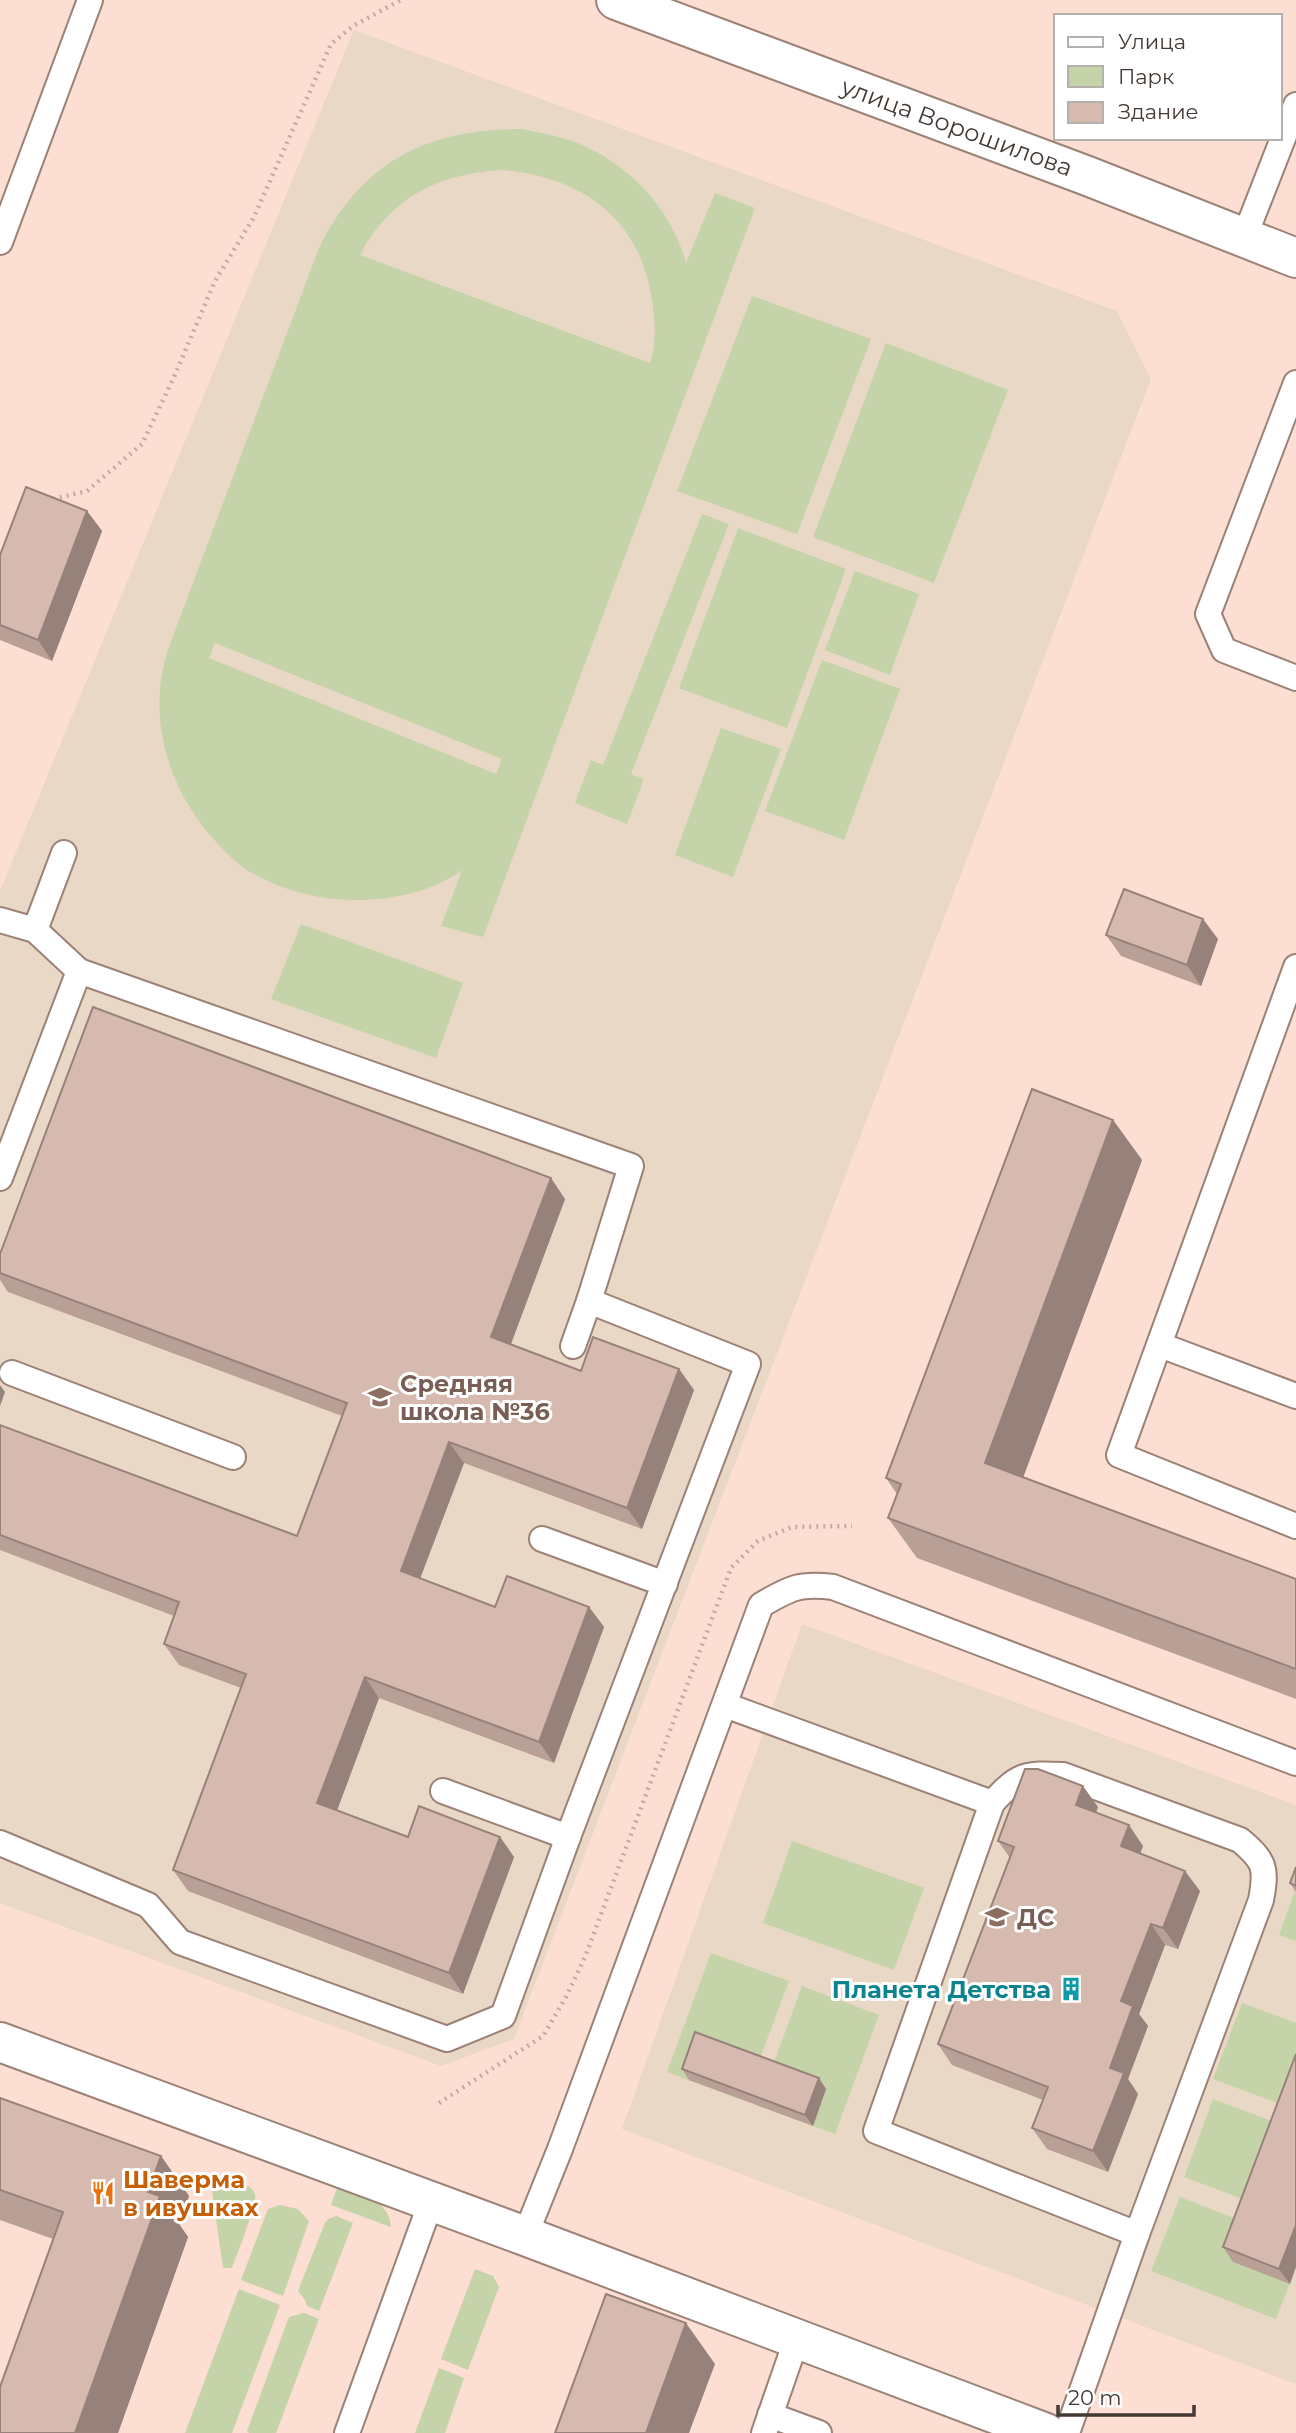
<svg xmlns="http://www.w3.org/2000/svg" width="1296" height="2433" font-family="Montserrat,sans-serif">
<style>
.education{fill:#ead8c7}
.green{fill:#c4d3a8;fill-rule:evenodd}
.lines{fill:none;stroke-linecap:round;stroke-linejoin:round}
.lane-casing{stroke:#9b8176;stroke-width:28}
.street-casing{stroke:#9b8176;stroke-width:42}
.secondary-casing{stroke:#9b8176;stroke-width:42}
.path{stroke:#c3aba2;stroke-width:4.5;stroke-dasharray:2 5;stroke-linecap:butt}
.lane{stroke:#fff;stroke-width:24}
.street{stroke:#fff;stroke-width:38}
.secondary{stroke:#fff;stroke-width:38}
.wall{fill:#b9a096}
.shaded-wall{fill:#96827a}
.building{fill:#d7baaf;stroke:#96827a;stroke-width:2}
.labels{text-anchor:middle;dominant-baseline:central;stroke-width:6;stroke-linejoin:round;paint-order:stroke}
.street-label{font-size:24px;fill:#443934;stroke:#fff}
.education-label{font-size:24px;font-weight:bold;fill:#785e54;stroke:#fff;text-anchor:start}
.culture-label{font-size:24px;font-weight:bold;fill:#0d838f;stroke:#fff;text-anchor:end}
.food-label{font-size:24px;font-weight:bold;fill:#c56008;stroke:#fff;text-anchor:start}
</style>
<rect width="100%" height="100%" fill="#fcded3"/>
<g class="education">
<path d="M 354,30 L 1117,311 L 1151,379 L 514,2039 L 441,2066 L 0,1903 L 0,891 Z"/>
<path d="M 802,1624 L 1296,1805 L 1296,2384 L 622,2129 Z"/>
</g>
<g class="green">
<path d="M 522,129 C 540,133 558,136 575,142 C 627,162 672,209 686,263 L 715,193 L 755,208 L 483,937 L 441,926 L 462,870 C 438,888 408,896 377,899 C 334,903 292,895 254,874 C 240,867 228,855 217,843 C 168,791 145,715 169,647 L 319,248 C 362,161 427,129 522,129 ZM 503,170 C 579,177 637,215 651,294 C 655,317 657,341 650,363 L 360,255 C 390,197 440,173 503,170 ZM 215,643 L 502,759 L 496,774 L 209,658 Z"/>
<path d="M 752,296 L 871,339 L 797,534 L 677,491 Z"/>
<path d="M 886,343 L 1008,390 L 934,583 L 813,537 Z"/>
<path d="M 702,514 L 729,524 L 631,774 L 644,779 L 627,824 L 575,803 L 591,760 L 603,765 Z"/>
<path d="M 738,528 L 846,569 L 787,728 L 679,688 Z"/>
<path d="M 855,571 L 919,594 L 890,675 L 825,650 Z"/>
<path d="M 822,660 L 900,689 L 844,840 L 765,811 Z"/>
<path d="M 721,728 L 781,749 L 733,877 L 675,855 Z"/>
<path d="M 301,924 L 463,983 L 436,1058 L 271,999 Z"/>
<path d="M 792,1841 L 924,1888 L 894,1970 L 763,1923 Z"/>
<path d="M 1296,1888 L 1296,1941 L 1279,1935 Z"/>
<path d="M 711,1953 L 789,1981 L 744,2101 L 667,2072 Z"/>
<path d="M 802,1986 L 879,2015 L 835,2134 L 758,2106 Z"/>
<path d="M 1242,2003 L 1296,2023 L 1296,2110 L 1213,2079 Z"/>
<path d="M 1213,2099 L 1296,2130 L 1296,2219 L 1184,2177 Z"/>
<path d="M 215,2177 C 224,2176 229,2179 237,2182 C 244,2184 252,2186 255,2194 C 258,2203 236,2256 232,2268 L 223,2268 L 211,2184 Z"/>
<path d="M 338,2186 C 360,2194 389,2199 391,2227 L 331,2205 Z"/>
<path d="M 1180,2197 L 1296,2242 L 1296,2267 L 1276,2319 L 1151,2271 Z"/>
<path d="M 280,2205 L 298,2209 L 309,2221 L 283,2296 L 241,2280 L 268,2209 Z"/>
<path d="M 336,2216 L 353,2223 L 319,2311 L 307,2306 L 305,2300 L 298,2291 L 325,2223 L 328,2219 Z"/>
<path d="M 475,2269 L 493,2276 L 499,2287 L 468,2370 L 441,2359 Z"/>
<path d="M 239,2289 L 280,2305 L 232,2433 L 185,2433 Z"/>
<path d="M 304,2313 L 319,2319 L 276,2433 L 249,2433 L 247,2431 L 289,2317 Z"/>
<path d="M 439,2368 L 464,2378 L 445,2433 L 415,2433 Z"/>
</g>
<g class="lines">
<g class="lane-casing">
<g id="lane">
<path d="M 1244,238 L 1296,105"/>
<path d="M 0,242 L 90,0"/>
<path d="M 1296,383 L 1208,614 L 1224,650 L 1296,678"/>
<path d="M 0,920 L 35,930 L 79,971 L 631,1166 L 589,1301 L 748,1364 L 568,1837 L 503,2016 L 447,2039 L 180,1942 L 148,1905 L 0,1843"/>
<path d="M 35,930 L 64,853"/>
<path d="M 1296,967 L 1119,1455 L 1296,1526"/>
<path d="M 0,1178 L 79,971"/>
<path d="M 1160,1345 L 1296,1396"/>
<path d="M 573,1346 L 589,1301"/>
<path d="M 12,1373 L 233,1457"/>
<path d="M 542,1539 L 665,1584"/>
<path d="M 725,1705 L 992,1803 L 876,2131 L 1137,2234 L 1067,2433"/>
<path d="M 443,1791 L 568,1837"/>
<path d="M 992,1803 C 1019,1774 1024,1773 1063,1775 L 1240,1840 C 1265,1861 1267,1868 1261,1900 L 1137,2234"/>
<path d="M 525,2236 L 560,2149 L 761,1605 C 790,1588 799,1583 833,1587 L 1296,1763"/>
<path d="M 770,2415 L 819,2433"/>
<path d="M 347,2433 L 431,2202"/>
<path d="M 764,2433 L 797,2338"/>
</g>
</g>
<g class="street-casing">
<path id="street" d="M 616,0 L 1085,175 L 1296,258"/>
</g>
<g class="secondary-casing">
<path id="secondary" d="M 0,2042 L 525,2236 L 1046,2433"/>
</g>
<g class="path">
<path d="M 53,499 L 87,491 L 142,444 L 174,377 L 215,281 L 254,217 L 331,44 L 353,26 L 401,0"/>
<path d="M 439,2103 L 543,2036 L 566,1997 L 585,1957 L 731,1568 L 758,1541 L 792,1527 L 852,1526"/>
</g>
<use href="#lane" class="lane"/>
<use href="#street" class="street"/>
<use href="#secondary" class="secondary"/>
</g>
<g class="wall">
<path d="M 87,511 L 102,531 L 52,661 L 0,640 L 0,555 Z"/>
<path d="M 1106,935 L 1218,939 L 1201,986 L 1121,956 Z"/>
<path d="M 1113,1120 L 1142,1160 L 1023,1478 L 1296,1579 L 1296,1699 L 917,1558 L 888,1518 L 897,1494 L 886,1478 Z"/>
<path d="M 565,1199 L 511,1344 L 581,1371 L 679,1369 L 694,1390 L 642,1529 L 464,1463 L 420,1578 L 495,1607 L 589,1607 L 604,1627 L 554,1763 L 379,1698 L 337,1810 L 408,1837 L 500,1837 L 514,1857 L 463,1994 L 188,1891 L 173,1870 L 241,1688 L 179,1665 L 164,1644 L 174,1616 L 0,1550 L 0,1425 L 297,1536 L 342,1416 L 8,1292 L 0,1280 L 0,1254 Z"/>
<path d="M 1098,1807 L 1096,1813 L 1143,1846 L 1140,1854 L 1200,1891 L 1178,1949 L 1165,1945 L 1139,2014 L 1148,2026 L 1128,2079 L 1138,2094 L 1108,2172 L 1047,2149 L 1032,2128 L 1043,2100 L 952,2065 L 938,2044 L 1010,1858 L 998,1841 Z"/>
<path d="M 1290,1883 L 1296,1886 L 1296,1891 L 1295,1891 Z"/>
<path d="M 1296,2054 L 1290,2284 L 1233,2262 L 1223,2247 Z"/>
<path d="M 682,2069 L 826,2089 L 813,2126 L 689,2080 Z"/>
<path d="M 0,2098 L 161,2156 L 189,2196 L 179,2224 L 188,2237 L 118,2433 L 0,2433 L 53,2239 L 0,2220 Z"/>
</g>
<g class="shaded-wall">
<path d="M 87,511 L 102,531 L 52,661 L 38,640 Z"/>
<path d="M 1203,919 L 1218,939 L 1201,986 L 1187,965 Z"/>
<path d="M 1113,1120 L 1142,1160 L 1013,1504 L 985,1463 Z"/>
<path d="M 551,1178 L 565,1199 L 506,1357 L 491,1337 Z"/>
<path d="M 679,1369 L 694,1390 L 642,1529 L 627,1508 Z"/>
<path d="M 0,1385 L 5,1392 L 0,1406 Z"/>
<path d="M 449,1442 L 464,1463 L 415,1592 L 401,1571 Z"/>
<path d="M 589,1607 L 604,1627 L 554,1763 L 539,1742 Z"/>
<path d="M 365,1677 L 379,1698 L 332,1824 L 317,1803 Z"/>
<path d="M 1083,1786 L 1098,1807 L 1091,1826 L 1076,1805 Z"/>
<path d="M 1129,1825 L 1143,1846 L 1135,1867 L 1121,1846 Z"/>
<path d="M 500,1837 L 514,1857 L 463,1994 L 449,1973 Z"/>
<path d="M 1185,1871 L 1200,1891 L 1178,1949 L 1163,1928 Z"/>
<path d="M 1151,1924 L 1165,1945 L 1139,2014 L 1148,2026 L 1128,2079 L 1138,2094 L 1108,2172 L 1093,2151 L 1121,2001 Z"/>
<path d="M 819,2078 L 826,2089 L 813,2126 L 805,2115 Z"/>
<path d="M 161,2156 L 189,2196 L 179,2224 L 188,2237 L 118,2433 L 75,2433 L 148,2192 Z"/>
<path d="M 1296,2225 L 1296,2267 L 1290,2284 L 1279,2269 Z"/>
<path d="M 686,2323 L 715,2364 L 689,2433 L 646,2433 Z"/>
</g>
<g class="building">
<path d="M 26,487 L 87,511 L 38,640 L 0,625 L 0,555 Z"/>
<path d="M 1124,889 L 1203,919 L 1187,965 L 1106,935 Z"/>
<path d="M 93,1007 L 551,1178 L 491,1337 L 581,1371 L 593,1337 L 679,1369 L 627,1508 L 449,1442 L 401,1571 L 495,1607 L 507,1576 L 589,1607 L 539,1742 L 365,1677 L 317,1803 L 408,1837 L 419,1806 L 500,1837 L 449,1973 L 173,1870 L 246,1674 L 164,1644 L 179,1602 L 0,1535 L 0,1425 L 297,1536 L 347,1403 L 0,1273 L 0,1254 Z"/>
<path d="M 1032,1089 L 1113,1120 L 985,1463 L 1296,1579 L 1296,1669 L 888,1518 L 901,1484 L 886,1478 Z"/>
<path d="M 1025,1769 L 1038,1769 L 1083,1786 L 1076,1805 L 1129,1825 L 1121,1846 L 1185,1871 L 1163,1928 L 1151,1924 L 1121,2001 L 1133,2006 L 1110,2068 L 1124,2073 L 1093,2151 L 1032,2128 L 1048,2087 L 938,2044 L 1014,1847 L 998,1841 Z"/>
<path d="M 1296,1867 L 1296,1886 L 1290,1883 Z"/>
<path d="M 695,2032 L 819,2078 L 805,2115 L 682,2069 Z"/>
<path d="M 1296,2054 L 1296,2225 L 1279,2269 L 1223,2247 Z"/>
<path d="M 0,2098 L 161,2156 L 148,2192 L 160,2196 L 75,2433 L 0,2433 L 0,2387 L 63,2212 L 0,2190 Z"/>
<path d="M 606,2294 L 686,2323 L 646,2433 L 555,2433 Z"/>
</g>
<defs>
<g id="school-bare" transform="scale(1.89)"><path d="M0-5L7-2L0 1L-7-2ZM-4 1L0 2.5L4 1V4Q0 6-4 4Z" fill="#8d6e63" stroke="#fff" stroke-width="2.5" paint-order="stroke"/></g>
<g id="building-bare" transform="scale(1.89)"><path d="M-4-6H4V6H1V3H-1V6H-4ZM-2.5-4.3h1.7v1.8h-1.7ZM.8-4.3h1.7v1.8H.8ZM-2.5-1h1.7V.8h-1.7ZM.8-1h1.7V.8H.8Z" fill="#0f9aa8" stroke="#fff" stroke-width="2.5" paint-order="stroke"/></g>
<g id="restaurant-bare" transform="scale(1.89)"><path d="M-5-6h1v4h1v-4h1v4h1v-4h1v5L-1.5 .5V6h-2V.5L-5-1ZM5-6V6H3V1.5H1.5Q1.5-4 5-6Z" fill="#e8710a" stroke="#fff" stroke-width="2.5" paint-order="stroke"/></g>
</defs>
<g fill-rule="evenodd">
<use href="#school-bare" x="380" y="1397"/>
<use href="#school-bare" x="997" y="1917"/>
<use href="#building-bare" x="1071" y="1989"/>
<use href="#restaurant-bare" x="103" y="2193"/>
</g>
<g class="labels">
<g class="street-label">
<text transform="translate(957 127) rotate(20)">улица Ворошилова</text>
</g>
<g class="education-label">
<text x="400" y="1383">Средняя<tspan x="400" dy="28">школа №36</tspan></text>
<text x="1017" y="1917">ДС</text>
</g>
<g class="culture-label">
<text x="1051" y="1989">Планета Детства</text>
</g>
<g class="food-label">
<text x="123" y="2179">Шаверма<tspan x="123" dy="28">в ивушках</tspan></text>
</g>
</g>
<rect x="1054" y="14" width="228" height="126" fill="#ffffff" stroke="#b4b0ae" stroke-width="2"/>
<rect x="1068" y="37" width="35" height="10" fill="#ffffff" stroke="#b4b0ae" stroke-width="2"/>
<text x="1118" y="49" font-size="21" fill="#443934">Улица</text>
<rect x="1068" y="66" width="35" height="21" fill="#c4d3a8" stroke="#b4b0ae" stroke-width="2"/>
<text x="1118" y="84" font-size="21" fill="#443934">Парк</text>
<rect x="1068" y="102" width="35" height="21" fill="#d7baaf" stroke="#b4b0ae" stroke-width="2"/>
<text x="1118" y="119" font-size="21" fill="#443934">Здание</text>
<path d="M1058 2405v10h136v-10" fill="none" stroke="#443934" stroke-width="3.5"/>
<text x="1068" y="2405" font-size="21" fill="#443934" stroke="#ffffff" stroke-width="5" paint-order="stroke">20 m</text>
</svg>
